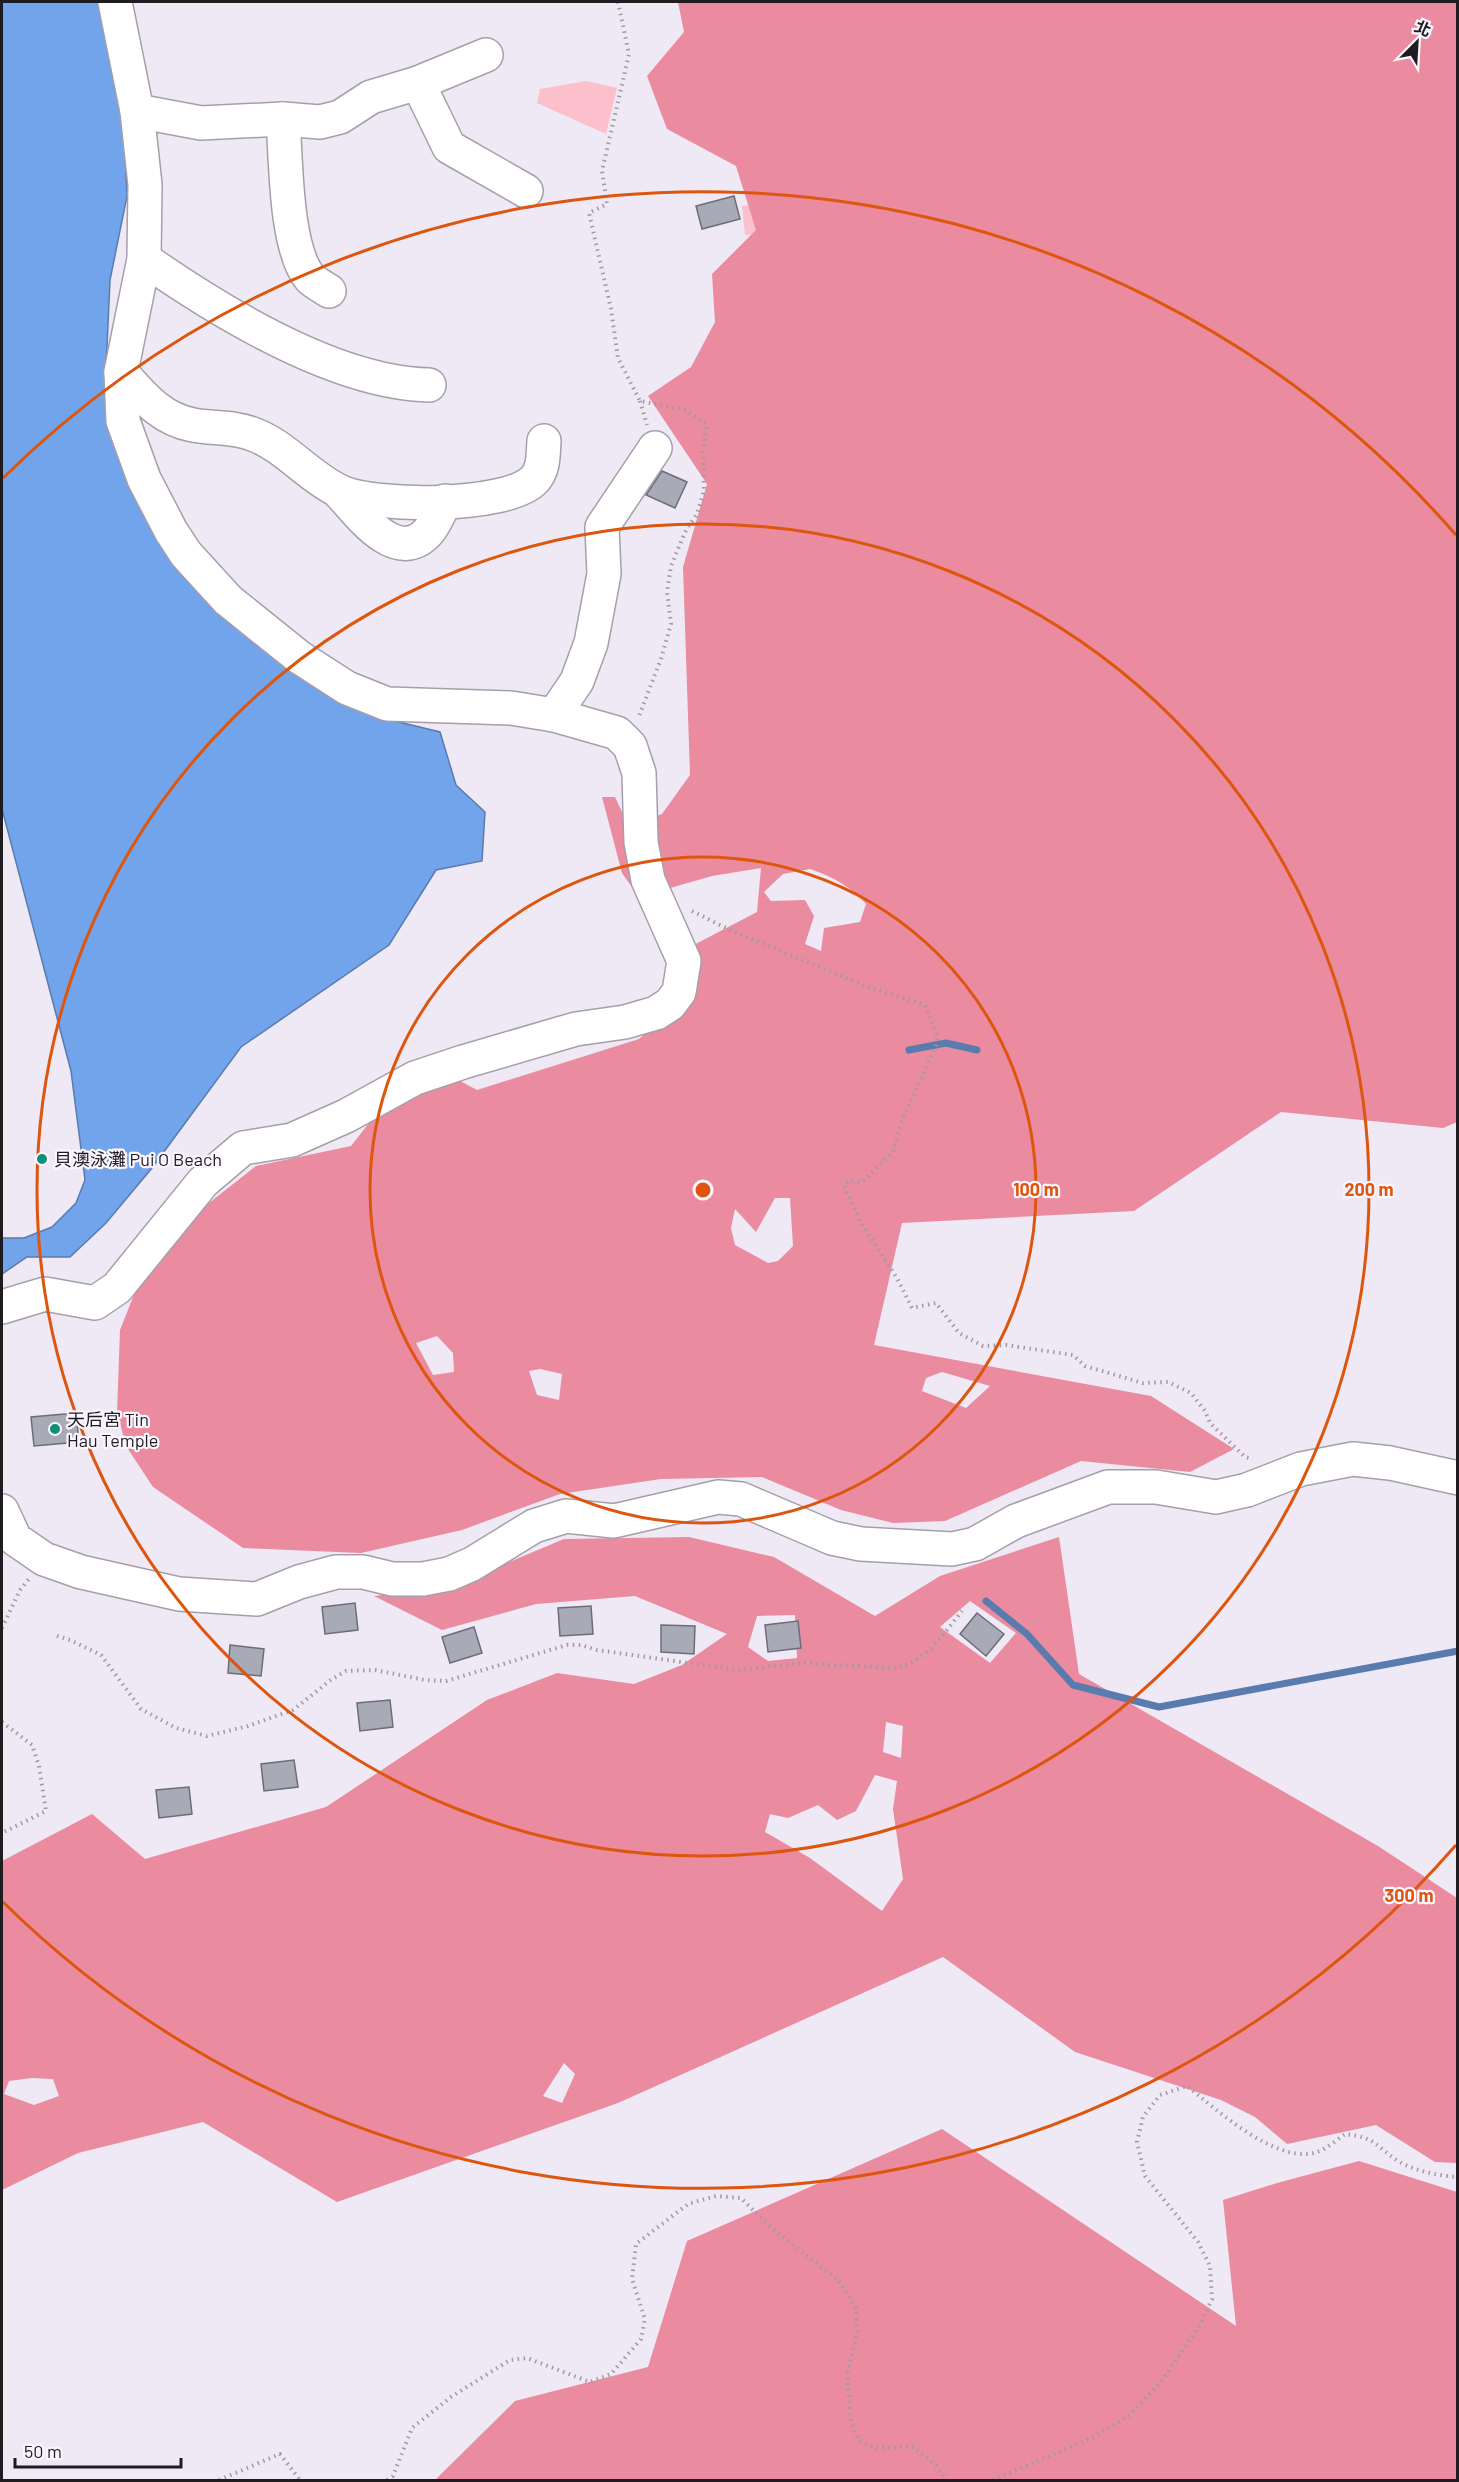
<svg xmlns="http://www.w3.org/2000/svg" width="1459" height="2482" font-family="Barlow,'Noto Sans TC',sans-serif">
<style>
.green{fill:#fbc0cb}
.forest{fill:#ea8ba0;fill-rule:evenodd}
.water{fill:#72a4eb;stroke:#597bae;stroke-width:1.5}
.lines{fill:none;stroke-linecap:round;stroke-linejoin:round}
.stream{stroke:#597bae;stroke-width:7}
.building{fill:#a9aab7;stroke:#6c6d79;stroke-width:1.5}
.minor-casing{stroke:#a69fab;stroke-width:36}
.path{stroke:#9f9aa4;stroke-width:4;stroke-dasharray:1.5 4.5;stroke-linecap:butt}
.minor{stroke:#fff;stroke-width:33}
.ring{fill:none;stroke:#de560d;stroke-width:3}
.poi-dot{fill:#0b9079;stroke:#fbf6fe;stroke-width:2}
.labels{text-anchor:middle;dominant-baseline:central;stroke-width:4.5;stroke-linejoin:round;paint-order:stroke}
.poi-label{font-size:18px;fill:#1f1c21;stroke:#fbf6fe;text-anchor:start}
.centre{fill:#de560d;stroke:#fbf6fe;stroke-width:3}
.ring-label{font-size:18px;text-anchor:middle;font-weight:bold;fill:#de560d;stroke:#fbf6fe;stroke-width:4.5;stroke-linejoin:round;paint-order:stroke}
</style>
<rect width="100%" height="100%" fill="#efe8f5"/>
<g class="green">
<path d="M 586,81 L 617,88 L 606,134 L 537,103 L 540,89 Z"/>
<path d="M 751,205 L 779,232 L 745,235 L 742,206 Z"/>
</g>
<g class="forest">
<path d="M 678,2 L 1457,2 L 1457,1122 L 1443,1128 L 1281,1112 L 1134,1211 L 902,1223 L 874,1345 L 1151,1396 L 1234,1449 L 1190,1472 L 1081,1461 L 945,1521 L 893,1523 L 841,1510 L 762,1477 L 661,1479 L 560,1494 L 462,1530 L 361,1553 L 243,1548 L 153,1487 L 126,1446 L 117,1412 L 120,1330 L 137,1287 L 200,1210 L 256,1166 L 351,1146 L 419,1059 L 477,1090 L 639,1039 L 697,987 L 688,948 L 757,912 L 761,868 L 712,876 L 639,897 L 622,873 L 602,797 L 615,797 L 629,827 L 662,814 L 690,775 L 683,567 L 707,484 L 648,396 L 691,367 L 715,322 L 712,274 L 756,230 L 736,166 L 667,129 L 647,76 L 684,32 ZM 810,869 C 833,877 850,886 866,904 L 860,922 L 824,928 L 821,951 L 805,944 L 814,916 L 805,900 L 771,901 L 764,892 L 783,874 ZM 775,1198 L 790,1198 L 793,1246 L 778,1261 L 768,1263 L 735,1245 L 731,1228 L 735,1209 L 756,1232 ZM 437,1336 L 453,1353 L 454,1372 L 433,1375 L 416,1343 ZM 540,1369 L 562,1374 L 559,1400 L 537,1395 L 529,1371 ZM 942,1372 L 990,1386 L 966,1408 L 922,1391 L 926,1378 Z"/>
<path d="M 689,1537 L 774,1557 L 875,1616 L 940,1576 L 1059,1537 L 1079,1674 L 1378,1846 L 1457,1898 L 1457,2163 L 1435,2162 L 1376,2125 L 1287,2144 L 1255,2117 L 1221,2100 L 1075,2052 L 943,1957 L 618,2103 L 337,2202 L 203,2122 L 78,2153 L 2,2190 L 2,1861 L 92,1814 L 145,1859 L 326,1807 L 487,1700 L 557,1673 L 634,1684 L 682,1665 L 727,1634 L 635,1596 L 536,1604 L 442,1630 L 374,1596 L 447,1588 L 564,1539 ZM 970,1601 L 1016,1633 L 990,1663 L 940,1627 ZM 795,1615 L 797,1658 L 768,1661 L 748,1647 L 757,1616 ZM 886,1722 L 903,1726 L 901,1758 L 883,1752 ZM 875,1775 L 897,1781 L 893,1809 L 903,1879 L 882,1911 L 810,1858 L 765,1832 L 770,1814 L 788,1818 L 818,1805 L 837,1820 L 856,1811 ZM 564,2063 L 575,2074 L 562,2103 L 543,2096 ZM 32,2078 L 53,2079 L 59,2096 L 34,2105 L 4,2094 L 9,2081 Z"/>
<path d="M 942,2129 L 1236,2326 L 1223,2200 L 1277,2183 L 1359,2161 L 1457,2192 L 1457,2480 L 435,2480 L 515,2401 L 648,2367 L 687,2241 Z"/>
</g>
<path class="water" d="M 2,2 L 104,2 L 122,88 L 127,196 L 110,280 L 106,368 L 125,452 L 150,528 L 221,606 L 378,717 L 440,732 L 456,785 L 485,812 L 482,861 L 436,870 L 389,945 L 241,1047 L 152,1168 L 106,1223 L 70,1257 L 27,1257 L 2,1274 L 2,1238 L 24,1238 L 52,1227 L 76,1203 L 85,1180 L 71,1071 L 2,809 Z"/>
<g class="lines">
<g class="stream">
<path d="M 909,1050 L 946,1043 L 977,1050"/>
<path d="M 986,1601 L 1027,1634 L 1073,1685 L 1159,1707 L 1458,1651"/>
</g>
</g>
<g class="building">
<path d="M 734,196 L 740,219 L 702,229 L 696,206 Z"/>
<path d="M 662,471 L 687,482 L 675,508 L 646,495 Z"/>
<path d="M 76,1413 L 79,1442 L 34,1446 L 31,1417 Z"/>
<path d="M 355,1603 L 358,1630 L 325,1634 L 322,1607 Z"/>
<path d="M 591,1606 L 593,1634 L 560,1636 L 558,1608 Z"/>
<path d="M 977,1613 L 1004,1634 L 986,1656 L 960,1634 Z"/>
<path d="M 798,1621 L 801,1648 L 768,1652 L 765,1625 Z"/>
<path d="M 661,1625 L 695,1626 L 694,1654 L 661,1652 Z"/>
<path d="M 474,1627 L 482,1653 L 450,1663 L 442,1637 Z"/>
<path d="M 230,1645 L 264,1649 L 261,1676 L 228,1673 Z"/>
<path d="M 390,1700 L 393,1727 L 360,1731 L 357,1703 Z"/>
<path d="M 294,1760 L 298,1787 L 264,1791 L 261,1764 Z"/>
<path d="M 189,1787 L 192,1814 L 159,1818 L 156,1790 Z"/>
</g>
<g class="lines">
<g class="minor-casing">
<g id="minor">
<path d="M 418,83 L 449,147 L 526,191"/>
<path d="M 137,111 L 201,123 L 283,119 L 320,122 L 340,117 L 371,97 L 418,83 L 486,55"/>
<path d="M 283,119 C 286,159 285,248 310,278 C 315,283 323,287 329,291"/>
<path d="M 144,259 C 220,312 336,383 429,385"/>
<path d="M 121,372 C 142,395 160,419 193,425 C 214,429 234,426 255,435 C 286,447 309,477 339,491 C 373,508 507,508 534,480 C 544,470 543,455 544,441"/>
<path d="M 338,491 C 358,512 395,566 427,533 C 435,525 440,511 445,501"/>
<path d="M 554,715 L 577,681 L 591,643 L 604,574 L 602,527 L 655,448"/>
<path d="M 2,1307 L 45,1294 L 95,1303 L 117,1288 L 203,1182 L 243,1148 L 292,1140 L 346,1116 L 415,1078 L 463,1062 L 576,1029 L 625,1022 L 656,1013 L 670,1004 L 679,992 L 684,961 L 648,880 L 641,842 L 639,773 L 630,746 L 617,733 L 554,715 L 511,708 L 387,704 L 347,688 L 299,657 L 228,600 L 186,554 L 171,531 L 144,479 L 123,421 L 121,372 L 144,259 L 145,185 L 137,111 L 115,2"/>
<path d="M 2,1511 L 15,1539 L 44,1559 L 81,1572 L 179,1594 L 257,1599 L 299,1582 L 336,1572 L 363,1572 L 392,1579 L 423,1579 L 449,1574 L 472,1564 L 534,1526 L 566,1516 L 614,1521 L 718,1497 L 741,1499 L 832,1538 L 861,1544 L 952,1549 L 975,1544 L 1016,1521 L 1108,1487 L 1156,1487 L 1216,1497 L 1247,1490 L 1301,1469 L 1353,1459 L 1390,1463 L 1458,1478"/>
</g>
</g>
<g class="path">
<path d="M 618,2 L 629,54 L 602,171 L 607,204 L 589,213 L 611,309 L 618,358 L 640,401 L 686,410 L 707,425 L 703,451 L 704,491 L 697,514 L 686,530 L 671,566 L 667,592 L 671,624 L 661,659 L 639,716"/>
<path d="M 640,401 L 647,425"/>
<path d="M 692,911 L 732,931 L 871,988 L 925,1005 L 938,1036 L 936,1045 L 901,1123 L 893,1152 L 862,1182 L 848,1181 L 844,1185 L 860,1221 L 897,1278 L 912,1308 L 936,1303 L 959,1333 L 983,1346 L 1006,1345 L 1073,1355 L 1085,1366 L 1143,1383 L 1168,1382 L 1191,1393 L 1205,1411 L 1210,1423 L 1245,1457 L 1253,1459"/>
<path d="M 2,1628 L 20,1590 L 29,1579"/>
<path d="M 57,1636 L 70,1640 L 101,1655 L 141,1709 L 176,1728 L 207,1736 L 248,1726 L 293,1710 L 332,1679 L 346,1671 L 375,1670 L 425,1680 L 446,1681 L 567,1645 L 581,1645 L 597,1650 L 738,1670 L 800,1663 L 897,1668 C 926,1661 944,1633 962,1611"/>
<path d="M 2,1722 L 32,1745 L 39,1766 L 46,1811 L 2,1833"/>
<path d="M 219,2480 L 280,2454 L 300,2480"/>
<path d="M 387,2480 L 393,2476 L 412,2428 L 451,2397 L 510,2360 L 527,2358 L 590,2382 L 611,2374 L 641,2339 L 645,2319 L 632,2279 L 636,2244 L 688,2204 L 716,2196 L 741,2198 L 768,2225 L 839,2281 L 856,2308 L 857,2334 L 847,2374 L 851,2420 L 858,2440 L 874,2448 L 913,2447 L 938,2467 L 947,2480"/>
<path d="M 993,2480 L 1094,2437 L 1130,2415 L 1163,2379 L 1200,2325 L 1212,2299 L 1210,2266 L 1198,2242 L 1145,2176 L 1137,2142 L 1143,2117 L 1160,2095 L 1187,2086 C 1217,2110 1282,2170 1322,2150 C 1330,2146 1338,2139 1345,2134 C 1377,2138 1374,2145 1398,2161 C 1414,2171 1440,2176 1458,2177"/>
</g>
<use href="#minor" class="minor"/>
</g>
<g class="ring">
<circle cx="703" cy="1190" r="333"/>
<circle cx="703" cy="1190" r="666"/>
<path d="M1456 1845A998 998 0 0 1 3 1902M3 478A998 998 0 0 1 1456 535"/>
</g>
<g class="poi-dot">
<circle cx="42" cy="1159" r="6"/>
<circle cx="55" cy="1429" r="6"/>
</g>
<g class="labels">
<g class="poi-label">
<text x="54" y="1159">貝澳泳灘 Pui O Beach</text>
<text x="67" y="1419">天后宮 Tin<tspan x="67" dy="21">Hau Temple</tspan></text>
</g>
</g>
<circle cx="703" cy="1190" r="9" class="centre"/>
<g class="ring-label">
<text x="1036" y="1196">100 m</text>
<text x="1369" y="1196">200 m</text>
<text x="1409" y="1902">300 m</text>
</g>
<rect width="1459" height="2482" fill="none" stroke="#1f1c21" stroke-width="6"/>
<g transform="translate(1417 42) rotate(24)" stroke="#fbf6fe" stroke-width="4.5" paint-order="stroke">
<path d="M0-4.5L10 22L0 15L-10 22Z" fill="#1f1c21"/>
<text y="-9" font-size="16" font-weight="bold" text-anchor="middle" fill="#1f1c21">北</text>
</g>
<path d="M15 2458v9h166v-9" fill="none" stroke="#1f1c21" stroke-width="3"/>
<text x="24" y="2458" font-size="18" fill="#1f1c21" stroke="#fbf6fe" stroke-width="4.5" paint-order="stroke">50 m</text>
</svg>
